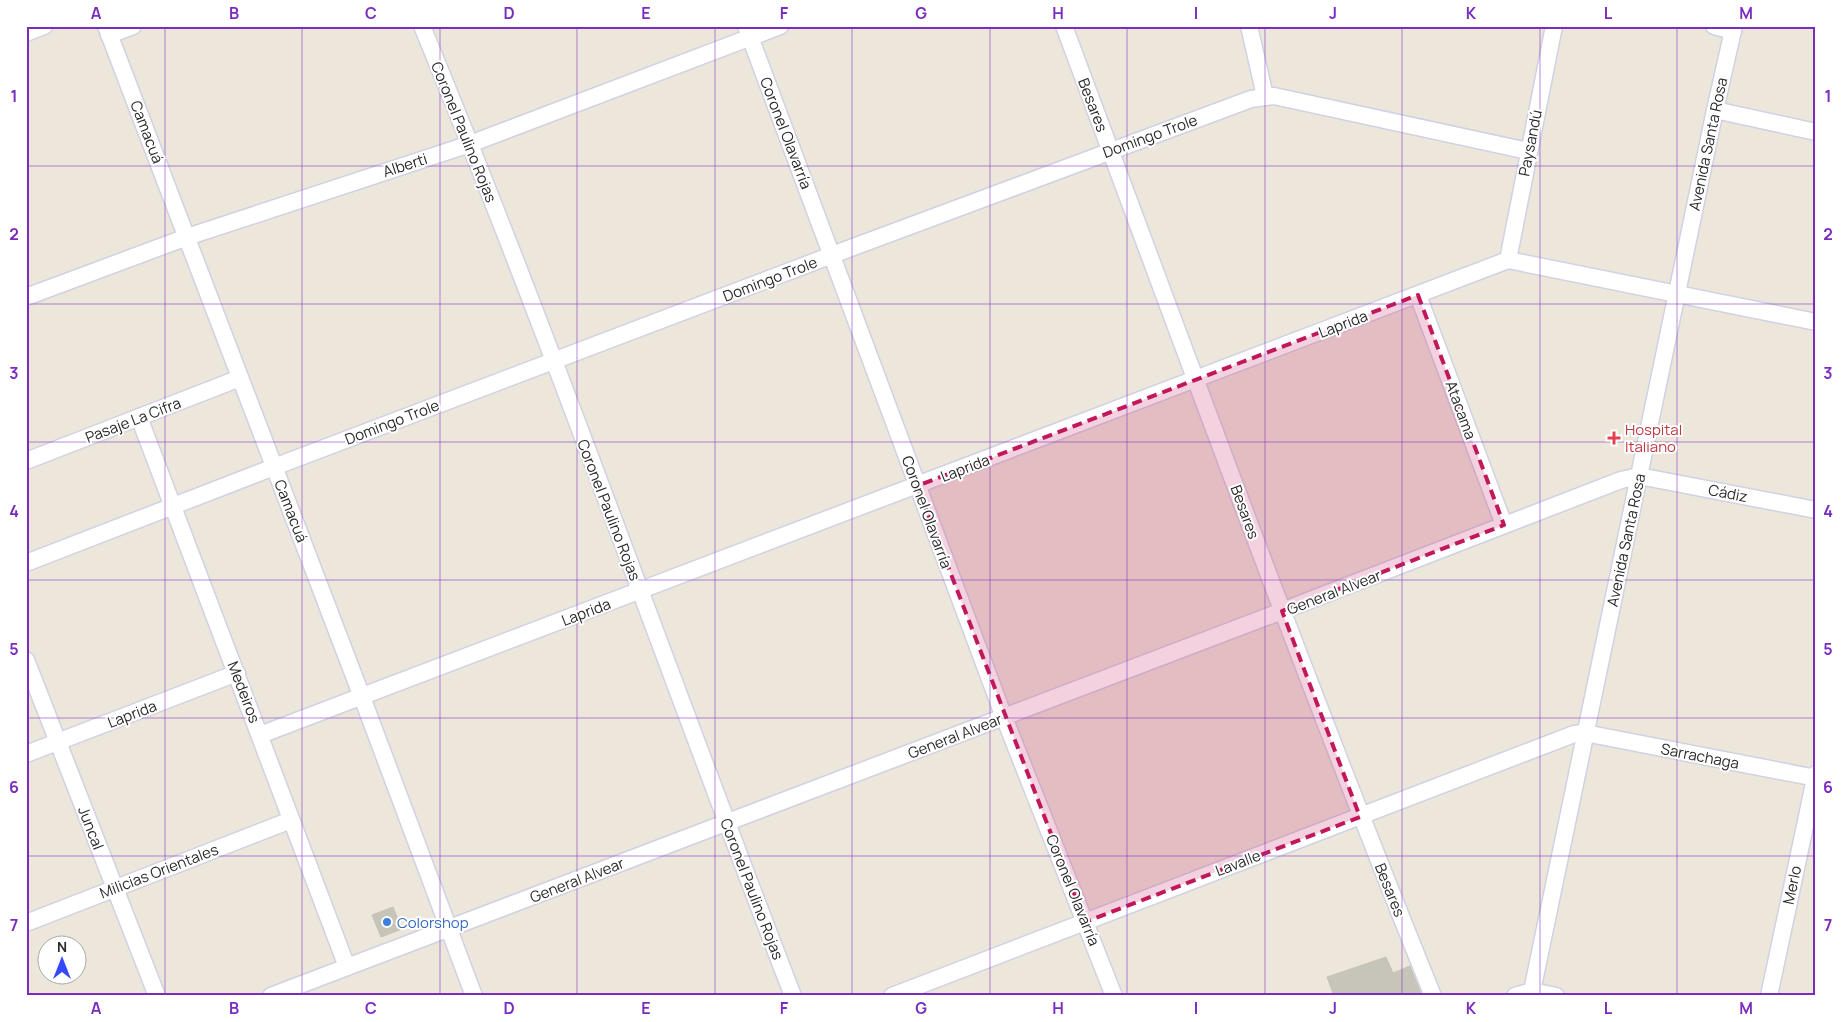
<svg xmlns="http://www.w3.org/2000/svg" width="1842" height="1022" font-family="Manrope,sans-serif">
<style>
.building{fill:#c7c4ba;stroke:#c8c3b5}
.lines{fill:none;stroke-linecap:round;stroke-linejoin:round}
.minor-casing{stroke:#d0d2e3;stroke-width:19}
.minor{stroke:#fff;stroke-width:16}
.marked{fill:#c2185b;fill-opacity:0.2;stroke:#c2185b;stroke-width:4;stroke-dasharray:10 6;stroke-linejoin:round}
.grid{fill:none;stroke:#7b2cbf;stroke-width:1;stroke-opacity:0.55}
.health-dot{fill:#e0444e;stroke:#fff;stroke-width:2}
.shop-dot{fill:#3f7fe0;stroke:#fff;stroke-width:2}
.labels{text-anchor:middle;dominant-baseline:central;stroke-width:4;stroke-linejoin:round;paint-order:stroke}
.street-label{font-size:15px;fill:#2a2a2a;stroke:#fff}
.health-label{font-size:15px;fill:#be3a42;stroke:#fff;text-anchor:start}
.shop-label{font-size:15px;fill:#366cbe;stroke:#fff;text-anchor:start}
.neatline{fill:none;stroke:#7b2cbf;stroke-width:2}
.grid-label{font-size:16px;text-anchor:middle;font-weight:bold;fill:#7b2cbf}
</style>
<rect width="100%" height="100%" fill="#ece6db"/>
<g class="building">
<path d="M 393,907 L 402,929 L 381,937 L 372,915 Z"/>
<path d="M 1386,957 L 1393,973 L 1410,966 L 1422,996 L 1334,996 L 1327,977 Z"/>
</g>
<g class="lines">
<g class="minor-casing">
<g id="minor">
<path d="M 106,26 L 362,697 L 474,996"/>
<path d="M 422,26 C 554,346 668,673 793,996"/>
<path d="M 746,26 L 1004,717 L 1114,996"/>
<path d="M 1064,26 C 1185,350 1303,675 1433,996"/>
<path d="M 1249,26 L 1265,96"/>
<path d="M 1714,26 L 1733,31"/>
<path d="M 26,33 L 44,26"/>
<path d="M 109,35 L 133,26"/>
<path d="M 1715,110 L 1816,132"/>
<path d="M 1508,260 L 1554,26"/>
<path d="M 1418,295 L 1504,525"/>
<path d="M 26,297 L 187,237 L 470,144 L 780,26"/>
<path d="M 139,417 L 347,967"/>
<path d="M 26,461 L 240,378"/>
<path d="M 26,563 L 274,467 L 832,255 L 1251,99 L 1274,96 L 1528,151"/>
<path d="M 26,660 L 157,996"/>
<path d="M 260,735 L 1508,260 L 1816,322"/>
<path d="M 26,754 L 237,673"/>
<path d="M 26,923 L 291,820"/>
<path d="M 271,996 L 1282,611 L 1621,480 L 1639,476 L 1816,510"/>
<path d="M 892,996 L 1574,734 L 1585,733 L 1816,778"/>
<path d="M 1515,996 L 1532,991 L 1556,996"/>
<path d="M 1531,996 L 1715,110 L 1734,26"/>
<path d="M 1769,996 L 1816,774"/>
</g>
</g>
<use href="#minor" class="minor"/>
</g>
<path class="marked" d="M 1418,295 L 1504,525 L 1282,611 L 1360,817 L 1085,922 L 917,486 Z"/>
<path class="grid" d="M 165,26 L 165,996M 302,26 L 302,996M 440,26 L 440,996M 577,26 L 577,996M 715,26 L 715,996M 852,26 L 852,996M 990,26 L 990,996M 1127,26 L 1127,996M 1265,26 L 1265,996M 1402,26 L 1402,996M 1540,26 L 1540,996M 1677,26 L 1677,996M 26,166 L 1816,166M 26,304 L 1816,304M 26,442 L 1816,442M 26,580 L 1816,580M 26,718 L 1816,718M 26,856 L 1816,856"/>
<path class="health-dot" d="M1611.5 430.5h5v5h5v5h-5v5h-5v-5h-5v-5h5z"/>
<circle class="shop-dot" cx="387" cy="922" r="5"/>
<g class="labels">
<g class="street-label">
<text transform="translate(1093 105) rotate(69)">Besares</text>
<text transform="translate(147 132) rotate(69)">Camacuá</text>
<text transform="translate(464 132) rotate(68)">Coronel Paulino Rojas</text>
<text transform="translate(786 133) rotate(69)">Coronel Olavarría</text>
<text transform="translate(1150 136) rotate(-20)">Domingo Trole</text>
<text transform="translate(1530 143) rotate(-79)">Paysandú</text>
<text transform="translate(1708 144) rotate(-78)">Avenida Santa Rosa</text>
<text transform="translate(405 165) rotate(-18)">Alberti</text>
<text transform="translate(770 279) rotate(-21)">Domingo Trole</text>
<text transform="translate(1343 324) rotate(-21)">Laprida</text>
<text transform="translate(1461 410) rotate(70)">Atacama</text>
<text transform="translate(133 420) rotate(-21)">Pasaje La Cifra</text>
<text transform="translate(392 422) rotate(-21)">Domingo Trole</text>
<text transform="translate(965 468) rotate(-21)">Laprida</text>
<text transform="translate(1728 493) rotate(11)">Cádiz</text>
<text transform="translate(609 510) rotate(69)">Coronel Paulino Rojas</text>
<text transform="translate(291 511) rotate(69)">Camacuá</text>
<text transform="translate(927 512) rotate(70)">Coronel Olavarría</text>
<text transform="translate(1245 512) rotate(70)">Besares</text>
<text transform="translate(1626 540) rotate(-78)">Avenida Santa Rosa</text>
<text transform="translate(1334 592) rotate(-21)">General Alvear</text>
<text transform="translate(586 612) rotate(-21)">Laprida</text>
<text transform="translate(244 692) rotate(69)">Medeiros</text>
<text transform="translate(132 714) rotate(-21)">Laprida</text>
<text transform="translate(955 736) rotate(-21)">General Alvear</text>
<text transform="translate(1700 756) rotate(11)">Sarrachaga</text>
<text transform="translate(91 828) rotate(69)">Juncal</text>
<text transform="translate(1238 863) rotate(-21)">Lavalle</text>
<text transform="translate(159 871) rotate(-21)">Milicias Orientales</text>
<text transform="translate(577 880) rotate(-21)">General Alvear</text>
<text transform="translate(1792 885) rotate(-78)">Merlo</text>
<text transform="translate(752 889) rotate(69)">Coronel Paulino Rojas</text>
<text transform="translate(1073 890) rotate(68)">Coronel Olavarría</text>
<text transform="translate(1390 890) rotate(68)">Besares</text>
</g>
<g class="health-label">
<text x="1625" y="429">Hospital<tspan x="1625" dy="17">Italiano</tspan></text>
</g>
<g class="shop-label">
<text x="397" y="922">Colorshop</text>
</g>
</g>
<rect width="1842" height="1022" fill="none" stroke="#ffffff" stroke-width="55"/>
<g transform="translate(62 960)"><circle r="24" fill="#ffffff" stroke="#aaaaaa"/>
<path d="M0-4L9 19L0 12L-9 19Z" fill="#3549ff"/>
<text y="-8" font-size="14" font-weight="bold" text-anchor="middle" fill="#2a2a2a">N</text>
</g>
<rect x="28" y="28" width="1786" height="966" class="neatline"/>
<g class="grid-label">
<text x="96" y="19">A</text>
<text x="234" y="19">B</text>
<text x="371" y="19">C</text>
<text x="509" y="19">D</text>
<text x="646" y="19">E</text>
<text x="784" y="19">F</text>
<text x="921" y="19">G</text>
<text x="1058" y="19">H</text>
<text x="1196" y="19">I</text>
<text x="1333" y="19">J</text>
<text x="1471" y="19">K</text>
<text x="1608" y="19">L</text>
<text x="1746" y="19">M</text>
<text x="14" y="102">1</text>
<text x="1828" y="102">1</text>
<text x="14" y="240">2</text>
<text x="1828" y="240">2</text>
<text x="14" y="379">3</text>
<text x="1828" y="379">3</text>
<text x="14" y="517">4</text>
<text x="1828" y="517">4</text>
<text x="14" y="655">5</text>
<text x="1828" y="655">5</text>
<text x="14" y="793">6</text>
<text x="1828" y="793">6</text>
<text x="14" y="931">7</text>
<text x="1828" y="931">7</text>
<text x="96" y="1014">A</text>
<text x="234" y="1014">B</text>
<text x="371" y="1014">C</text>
<text x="509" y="1014">D</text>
<text x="646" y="1014">E</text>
<text x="784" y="1014">F</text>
<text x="921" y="1014">G</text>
<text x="1058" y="1014">H</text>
<text x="1196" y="1014">I</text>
<text x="1333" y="1014">J</text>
<text x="1471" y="1014">K</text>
<text x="1608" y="1014">L</text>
<text x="1746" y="1014">M</text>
</g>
</svg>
